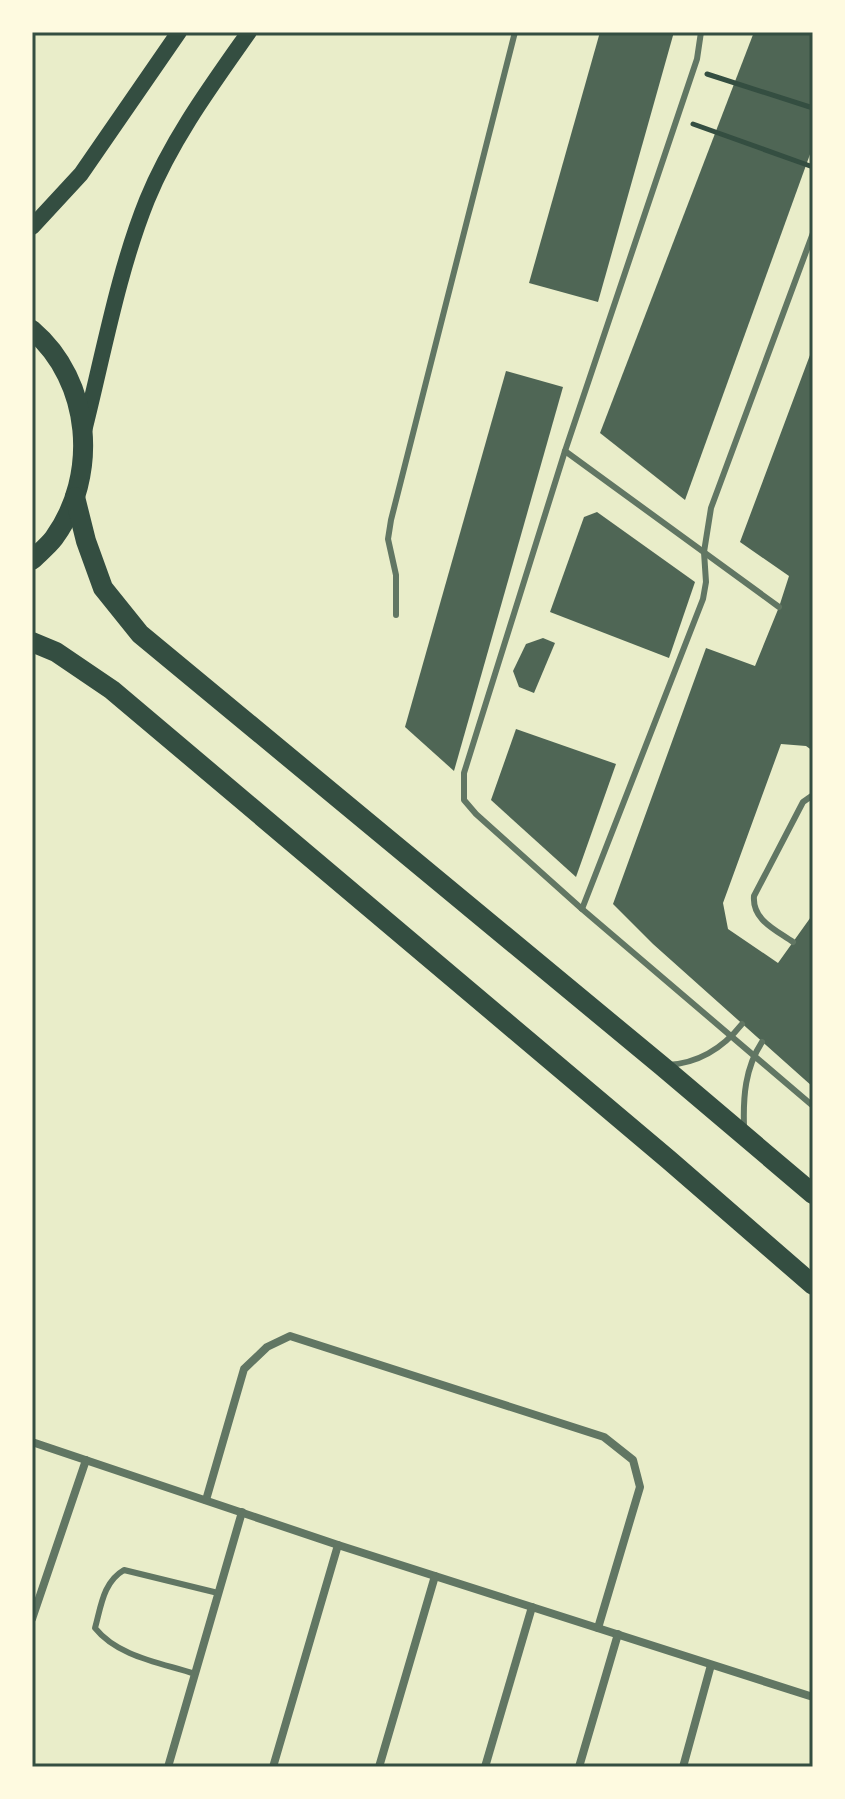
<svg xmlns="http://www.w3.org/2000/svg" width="845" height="1799" font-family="Karla,sans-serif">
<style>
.building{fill:#4f6655}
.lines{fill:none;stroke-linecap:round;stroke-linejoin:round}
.path{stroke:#344e41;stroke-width:5}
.service{stroke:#617663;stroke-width:6}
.minor{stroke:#617663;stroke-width:8}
.secondary{stroke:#344e41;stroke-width:16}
.primary{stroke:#344e41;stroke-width:20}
.neatline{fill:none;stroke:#344e41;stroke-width:3}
</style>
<rect width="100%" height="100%" fill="#e9edc9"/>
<g class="building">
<path d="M 600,32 L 674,32 L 598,302 L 529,283 Z"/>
<path d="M 754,32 L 813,32 L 813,146 L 685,500 L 600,433 Z"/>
<path d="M 813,347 L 813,751 L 806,746 L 781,744 L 723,903 L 728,929 L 778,963 L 813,914 L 813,1087 L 653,944 L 613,904 L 706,648 L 755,666 L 779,607 L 789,576 L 740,542 Z"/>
<path d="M 506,371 L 563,387 L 454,771 L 405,727 Z"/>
<path d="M 597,512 L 695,582 L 669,658 L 550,612 L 584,517 Z"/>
<path d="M 543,638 L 555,643 L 534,693 L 519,687 L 513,671 L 526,644 Z"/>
<path d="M 516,729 L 616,764 L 576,877 L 491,800 Z"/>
</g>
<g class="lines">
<g class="path">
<path d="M 707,74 L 813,108"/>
<path d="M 693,124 L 813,167"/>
</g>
<g class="service">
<path d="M 701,32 L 697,59 L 565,451 L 464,773 L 464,800 L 476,814 L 582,909 L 813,1106"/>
<path d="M 565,451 L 779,607"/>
<path d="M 396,615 L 396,575 L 388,539 L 391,520 L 515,32"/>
<path d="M 582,909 L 703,599 L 706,582 L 704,552 L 711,508 L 813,233"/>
<path d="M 793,942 C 776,930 752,920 754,896 L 803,802 L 813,795"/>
<path d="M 668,1065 C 699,1063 723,1048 742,1024"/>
<path d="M 744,1127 C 743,1097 745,1068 762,1042"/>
<path d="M 195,1674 C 162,1663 118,1657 95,1628 C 101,1607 103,1582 124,1570 L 218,1593"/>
</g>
<g class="minor">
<path d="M 32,1442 L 338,1545 L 813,1697"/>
<path d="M 206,1500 L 244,1369 L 267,1347 L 290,1336 L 604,1437 L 633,1460 L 640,1487 L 598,1628"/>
<path d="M 32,1619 L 86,1460"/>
<path d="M 168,1767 L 242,1512"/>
<path d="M 273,1767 L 338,1545"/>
<path d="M 379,1767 L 435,1576"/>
<path d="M 485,1767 L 532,1607"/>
<path d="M 579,1767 L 618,1634"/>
<path d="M 683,1767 L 711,1665"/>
</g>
<g class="secondary">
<path d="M 32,227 L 81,174 L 179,32"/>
<path d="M 84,431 C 103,356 118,272 147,200 C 172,139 211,86 249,32"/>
</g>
<g class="primary">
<path d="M 32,330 C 92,381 99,476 54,538 C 48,546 39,553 32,560"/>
<path d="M 75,497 L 86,541 L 103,588 L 140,634 L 662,1066 L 813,1194"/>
<path d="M 32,642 L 56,652 L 112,690 L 669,1160 L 813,1285"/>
</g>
</g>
<rect width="845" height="1799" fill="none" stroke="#fefae0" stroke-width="68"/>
<rect x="34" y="34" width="777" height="1731" class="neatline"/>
</svg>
